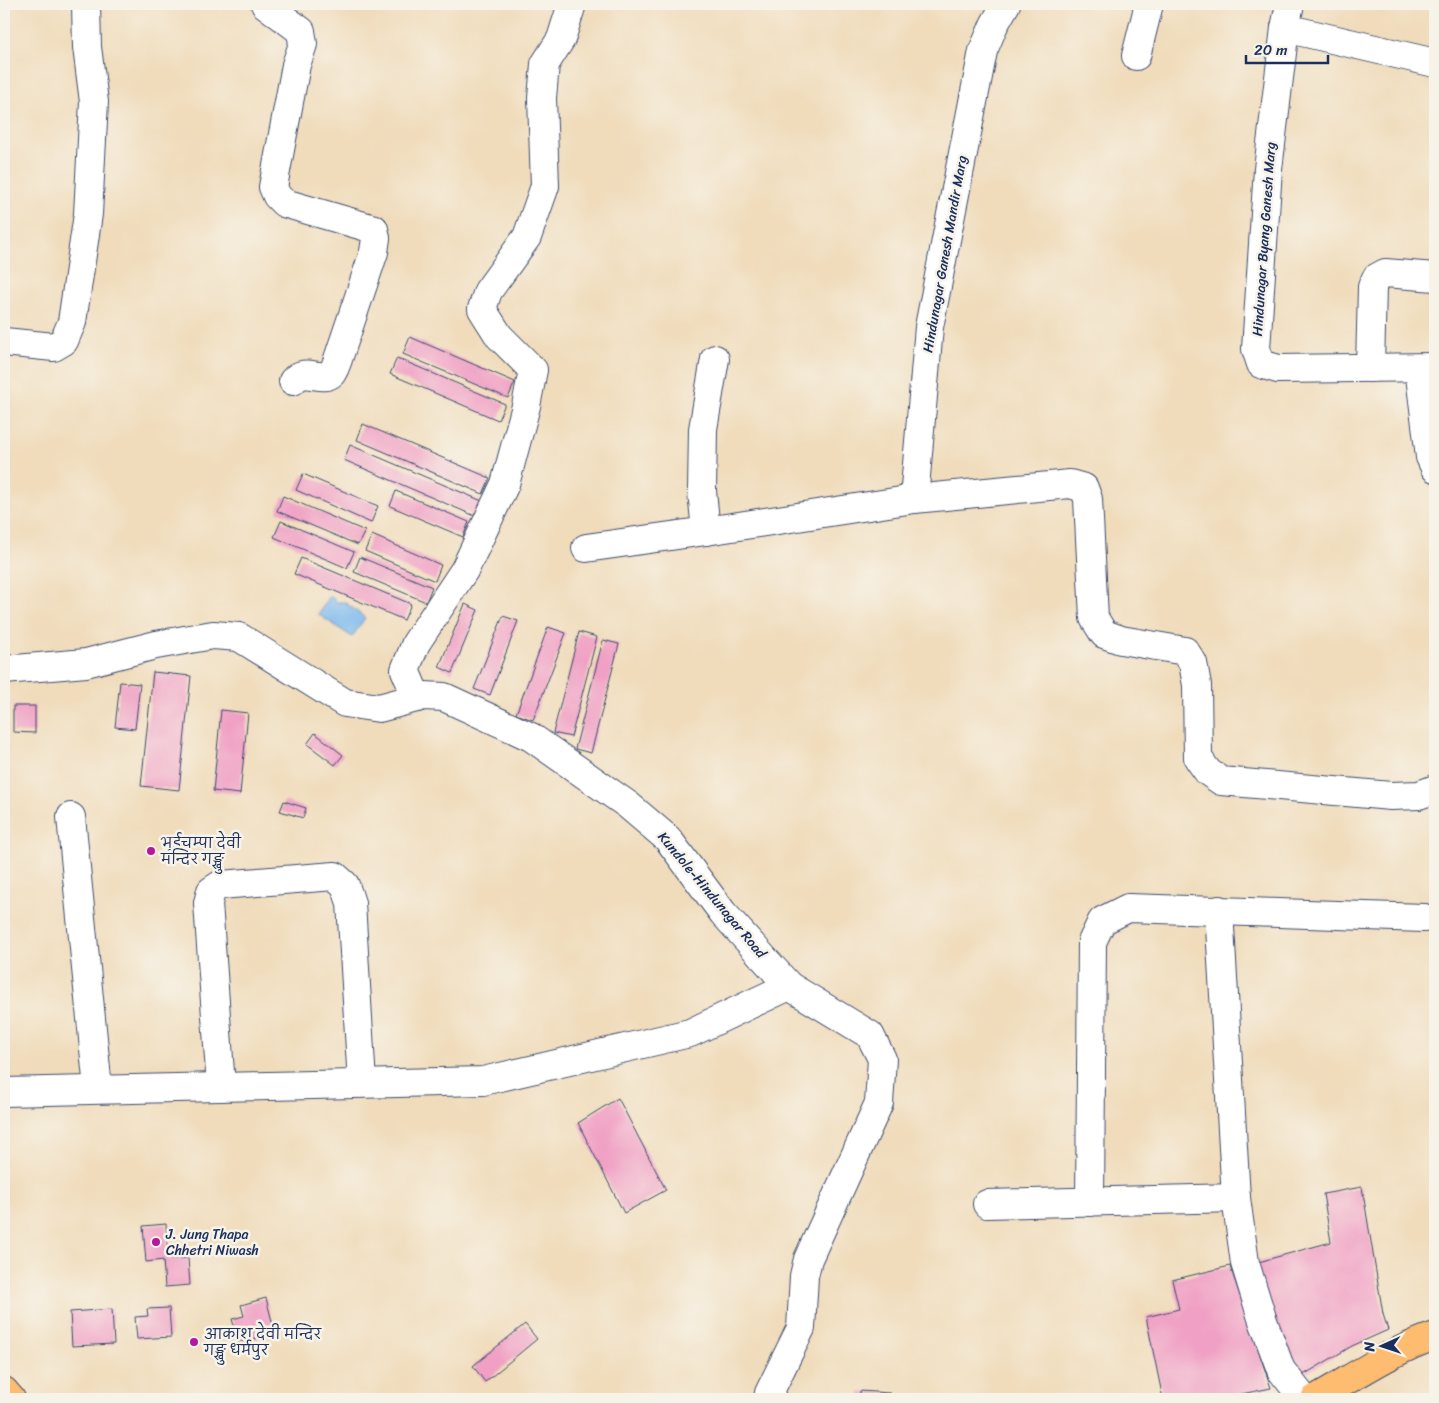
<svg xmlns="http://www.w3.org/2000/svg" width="1439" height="1403" font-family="Sriracha,'Playpen Sans Deva',sans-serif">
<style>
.water{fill:#7bb8ee;stroke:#4b74a6}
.building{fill:#f0a0c4}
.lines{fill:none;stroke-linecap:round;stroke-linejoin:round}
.minor-casing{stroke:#3b496c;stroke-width:30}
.major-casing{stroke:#3b496c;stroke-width:30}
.minor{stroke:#fff;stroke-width:28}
.major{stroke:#fdbc70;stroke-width:28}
.poi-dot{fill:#b5179e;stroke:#f7f3e8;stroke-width:2}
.labels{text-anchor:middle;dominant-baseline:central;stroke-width:5;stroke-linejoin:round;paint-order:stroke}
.street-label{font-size:14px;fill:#1b2f5e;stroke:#f7f3e8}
.poi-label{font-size:14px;fill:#1b2f5e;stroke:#f7f3e8;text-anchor:start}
</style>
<rect width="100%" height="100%" fill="#f7f3e8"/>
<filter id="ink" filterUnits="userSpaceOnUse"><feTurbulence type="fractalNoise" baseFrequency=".02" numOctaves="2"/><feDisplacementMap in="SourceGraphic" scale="10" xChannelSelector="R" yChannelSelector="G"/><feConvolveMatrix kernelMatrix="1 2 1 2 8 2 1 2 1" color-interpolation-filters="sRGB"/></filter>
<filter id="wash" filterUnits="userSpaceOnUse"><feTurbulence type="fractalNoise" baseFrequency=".0096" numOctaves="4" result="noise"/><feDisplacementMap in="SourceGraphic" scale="20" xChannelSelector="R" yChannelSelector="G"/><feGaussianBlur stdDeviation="1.12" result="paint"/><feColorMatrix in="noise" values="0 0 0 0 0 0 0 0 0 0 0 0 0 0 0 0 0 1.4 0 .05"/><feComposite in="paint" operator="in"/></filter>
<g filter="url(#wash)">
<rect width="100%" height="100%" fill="#f0dcbb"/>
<path class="water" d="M 330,596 L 337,602 L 345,602 L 365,618 L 352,637 L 318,614 Z"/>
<g id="blocks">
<g class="building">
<path d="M 410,337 L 515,382 L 508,398 L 403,354 Z"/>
<path d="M 397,358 L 505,404 L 498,420 L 390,374 Z"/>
<path d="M 363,424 L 490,478 L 483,494 L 357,440 Z"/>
<path d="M 350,445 L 482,501 L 475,516 L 344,460 Z"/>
<path d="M 303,474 L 378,506 L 371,523 L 296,490 Z"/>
<path d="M 396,491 L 469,522 L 463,537 L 390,506 Z"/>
<path d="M 283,496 L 365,531 L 358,545 L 277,511 Z"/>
<path d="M 281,521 L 354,552 L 347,568 L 274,537 Z"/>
<path d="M 372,535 L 441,565 L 435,581 L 365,551 Z"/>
<path d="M 360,557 L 432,587 L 426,602 L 354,572 Z"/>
<path d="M 301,558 L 411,604 L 404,620 L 294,574 Z"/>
<path d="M 465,604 L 478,610 L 452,673 L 439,667 Z"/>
<path d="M 503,616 L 518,621 L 490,695 L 474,689 Z"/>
<path d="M 548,627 L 566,633 L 533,720 L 516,714 Z"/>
<path d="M 579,632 L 597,637 L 571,737 L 553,733 Z"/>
<path d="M 603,640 L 619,644 L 591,753 L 575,749 Z"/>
<path d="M 153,672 L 191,676 L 179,790 L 141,786 Z"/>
<path d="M 120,682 L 140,684 L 135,729 L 115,727 Z"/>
<path d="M 13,706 L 35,706 L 35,733 L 13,732 Z"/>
<path d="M 221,710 L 248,713 L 240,794 L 213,791 Z"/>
<path d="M 315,733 L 343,755 L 335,765 L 307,744 Z"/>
<path d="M 284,801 L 306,808 L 303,818 L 280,811 Z"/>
<path d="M 618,1098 L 666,1190 L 624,1213 L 578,1123 Z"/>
<path d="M 1362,1187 L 1383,1314 L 1388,1330 L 1352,1346 L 1300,1377 L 1285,1350 L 1255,1263 L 1331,1242 L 1323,1194 Z"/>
<path d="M 166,1224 L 168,1259 L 188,1258 L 190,1285 L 165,1287 L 163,1260 L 146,1262 L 143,1226 Z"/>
<path d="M 1230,1266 L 1271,1388 L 1217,1399 L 1163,1399 L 1146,1317 L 1179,1309 L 1172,1280 Z"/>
<path d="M 266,1298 L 275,1333 L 239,1343 L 232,1319 L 244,1316 L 241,1305 Z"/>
<path d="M 169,1308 L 171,1337 L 137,1339 L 135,1317 L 148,1316 L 147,1309 Z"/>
<path d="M 112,1309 L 114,1344 L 72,1346 L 70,1312 Z"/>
<path d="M 525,1324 L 537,1339 L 485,1382 L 473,1366 Z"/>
<path d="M 860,1391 L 890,1393 L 891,1399 L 860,1399 Z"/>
</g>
</g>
</g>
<g filter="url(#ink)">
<use href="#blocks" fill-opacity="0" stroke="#3b496c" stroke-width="1"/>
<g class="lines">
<g class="minor-casing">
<g id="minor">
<path d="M 265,4 L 301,31 L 303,44 L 296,65 L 273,187 L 277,196 L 284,203 L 374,229 L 376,238 L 374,252 L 337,362 C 336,365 334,370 332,373 C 322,383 305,366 293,381"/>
<path d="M 1290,4 L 1285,28 L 1268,169 L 1256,349 L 1261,364 L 1278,369 L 1435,367"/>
<path d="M 1285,28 L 1435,63"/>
<path d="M 1136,56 L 1149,4"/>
<path d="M 4,342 L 54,347 L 64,341 L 72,322 L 88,214 L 94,102 L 87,47 L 86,4"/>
<path d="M 715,359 L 703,429 L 702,491 L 706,531 L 914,499 L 1070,484 L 1084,488 L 1088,499 L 1094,618 L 1104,634 L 1121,640 L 1185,651 L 1193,663 L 1197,685 L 1198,758 L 1208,772 L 1221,781 L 1391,796 L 1419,795 L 1435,789"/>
<path d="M 1370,368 L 1372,287 L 1376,278 L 1385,273 L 1435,277"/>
<path d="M 1419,368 L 1430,457 L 1435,468"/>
<path d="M 914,499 L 929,327 L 983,51 L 994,25 L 1006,4"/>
<path d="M 586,548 L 706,531"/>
<path d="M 4,670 L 86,663 L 156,645 L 213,635 L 239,637 L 345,703 L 379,708 L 424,696 L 444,697 L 531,737 L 628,805 L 668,839 L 723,913 L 789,986 L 870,1035 L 882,1059 L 879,1103 L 808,1259 L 804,1276 L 801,1328 L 769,1393 L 768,1399"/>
<path d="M 417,698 L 405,670 L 416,643 L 465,569 L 505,484 L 526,406 L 533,370 L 499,336 L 482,309 L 488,291 L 527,237 L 545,186 L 542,98 L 545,64 L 561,39 L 572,4"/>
<path d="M 71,817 L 98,1089"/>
<path d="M 1219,910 L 1236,1198 L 1245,1263 L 1262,1318 L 1281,1370 L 1304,1399"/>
<path d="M 221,1087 L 208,903 L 211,891 L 220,885 L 335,876 L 345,885 L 351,903 L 362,1083"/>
<path d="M 4,1092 L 483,1081 L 690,1033 L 789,986"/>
<path d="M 1090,1202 L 1092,942 L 1102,921 L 1128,908 L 1424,918"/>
<path d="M 987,1204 L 1236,1198"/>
</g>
</g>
<g class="major-casing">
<g id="major">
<path d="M 4,1391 L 11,1399"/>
<path d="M 1315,1399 C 1354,1377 1393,1350 1435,1336"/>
</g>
</g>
<use href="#minor" class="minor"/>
<use href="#major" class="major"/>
</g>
</g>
<g class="poi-dot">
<circle cx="151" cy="851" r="5"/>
<circle cx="156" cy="1242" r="5"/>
<circle cx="194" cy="1342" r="5"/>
</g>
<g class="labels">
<g class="street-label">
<text transform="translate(1264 239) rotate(-86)">Hindunagar Byang Ganesh Marg</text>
<text transform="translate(945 254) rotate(-80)">Hindunagar Ganesh Mandir Marg</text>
<text transform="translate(712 895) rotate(50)">Kundole-Hindunagar Road</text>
</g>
<g class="poi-label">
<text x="161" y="843">भुईचम्पा देवी<tspan x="161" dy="16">मन्दिर गङ्खु</tspan></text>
<text x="166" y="1234">J. Jung Thapa<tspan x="166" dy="16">Chhetri Niwash</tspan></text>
<text x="204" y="1334">आकाश देवी मन्दिर<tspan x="204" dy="16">गङ्खु धर्मपुर</tspan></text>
</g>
</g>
<rect width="1439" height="1403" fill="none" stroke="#f7f3e8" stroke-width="20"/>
<g transform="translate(1382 1346) rotate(267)" stroke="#f7f3e8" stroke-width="4" paint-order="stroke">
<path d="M0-4L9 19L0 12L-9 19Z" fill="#1b2f5e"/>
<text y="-8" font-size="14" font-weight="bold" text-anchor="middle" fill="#1b2f5e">N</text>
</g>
<path d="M1246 55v8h82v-8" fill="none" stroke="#1b2f5e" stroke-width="2.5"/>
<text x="1254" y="55" font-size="15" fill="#1b2f5e" stroke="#f7f3e8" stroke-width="4" paint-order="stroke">20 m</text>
</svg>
